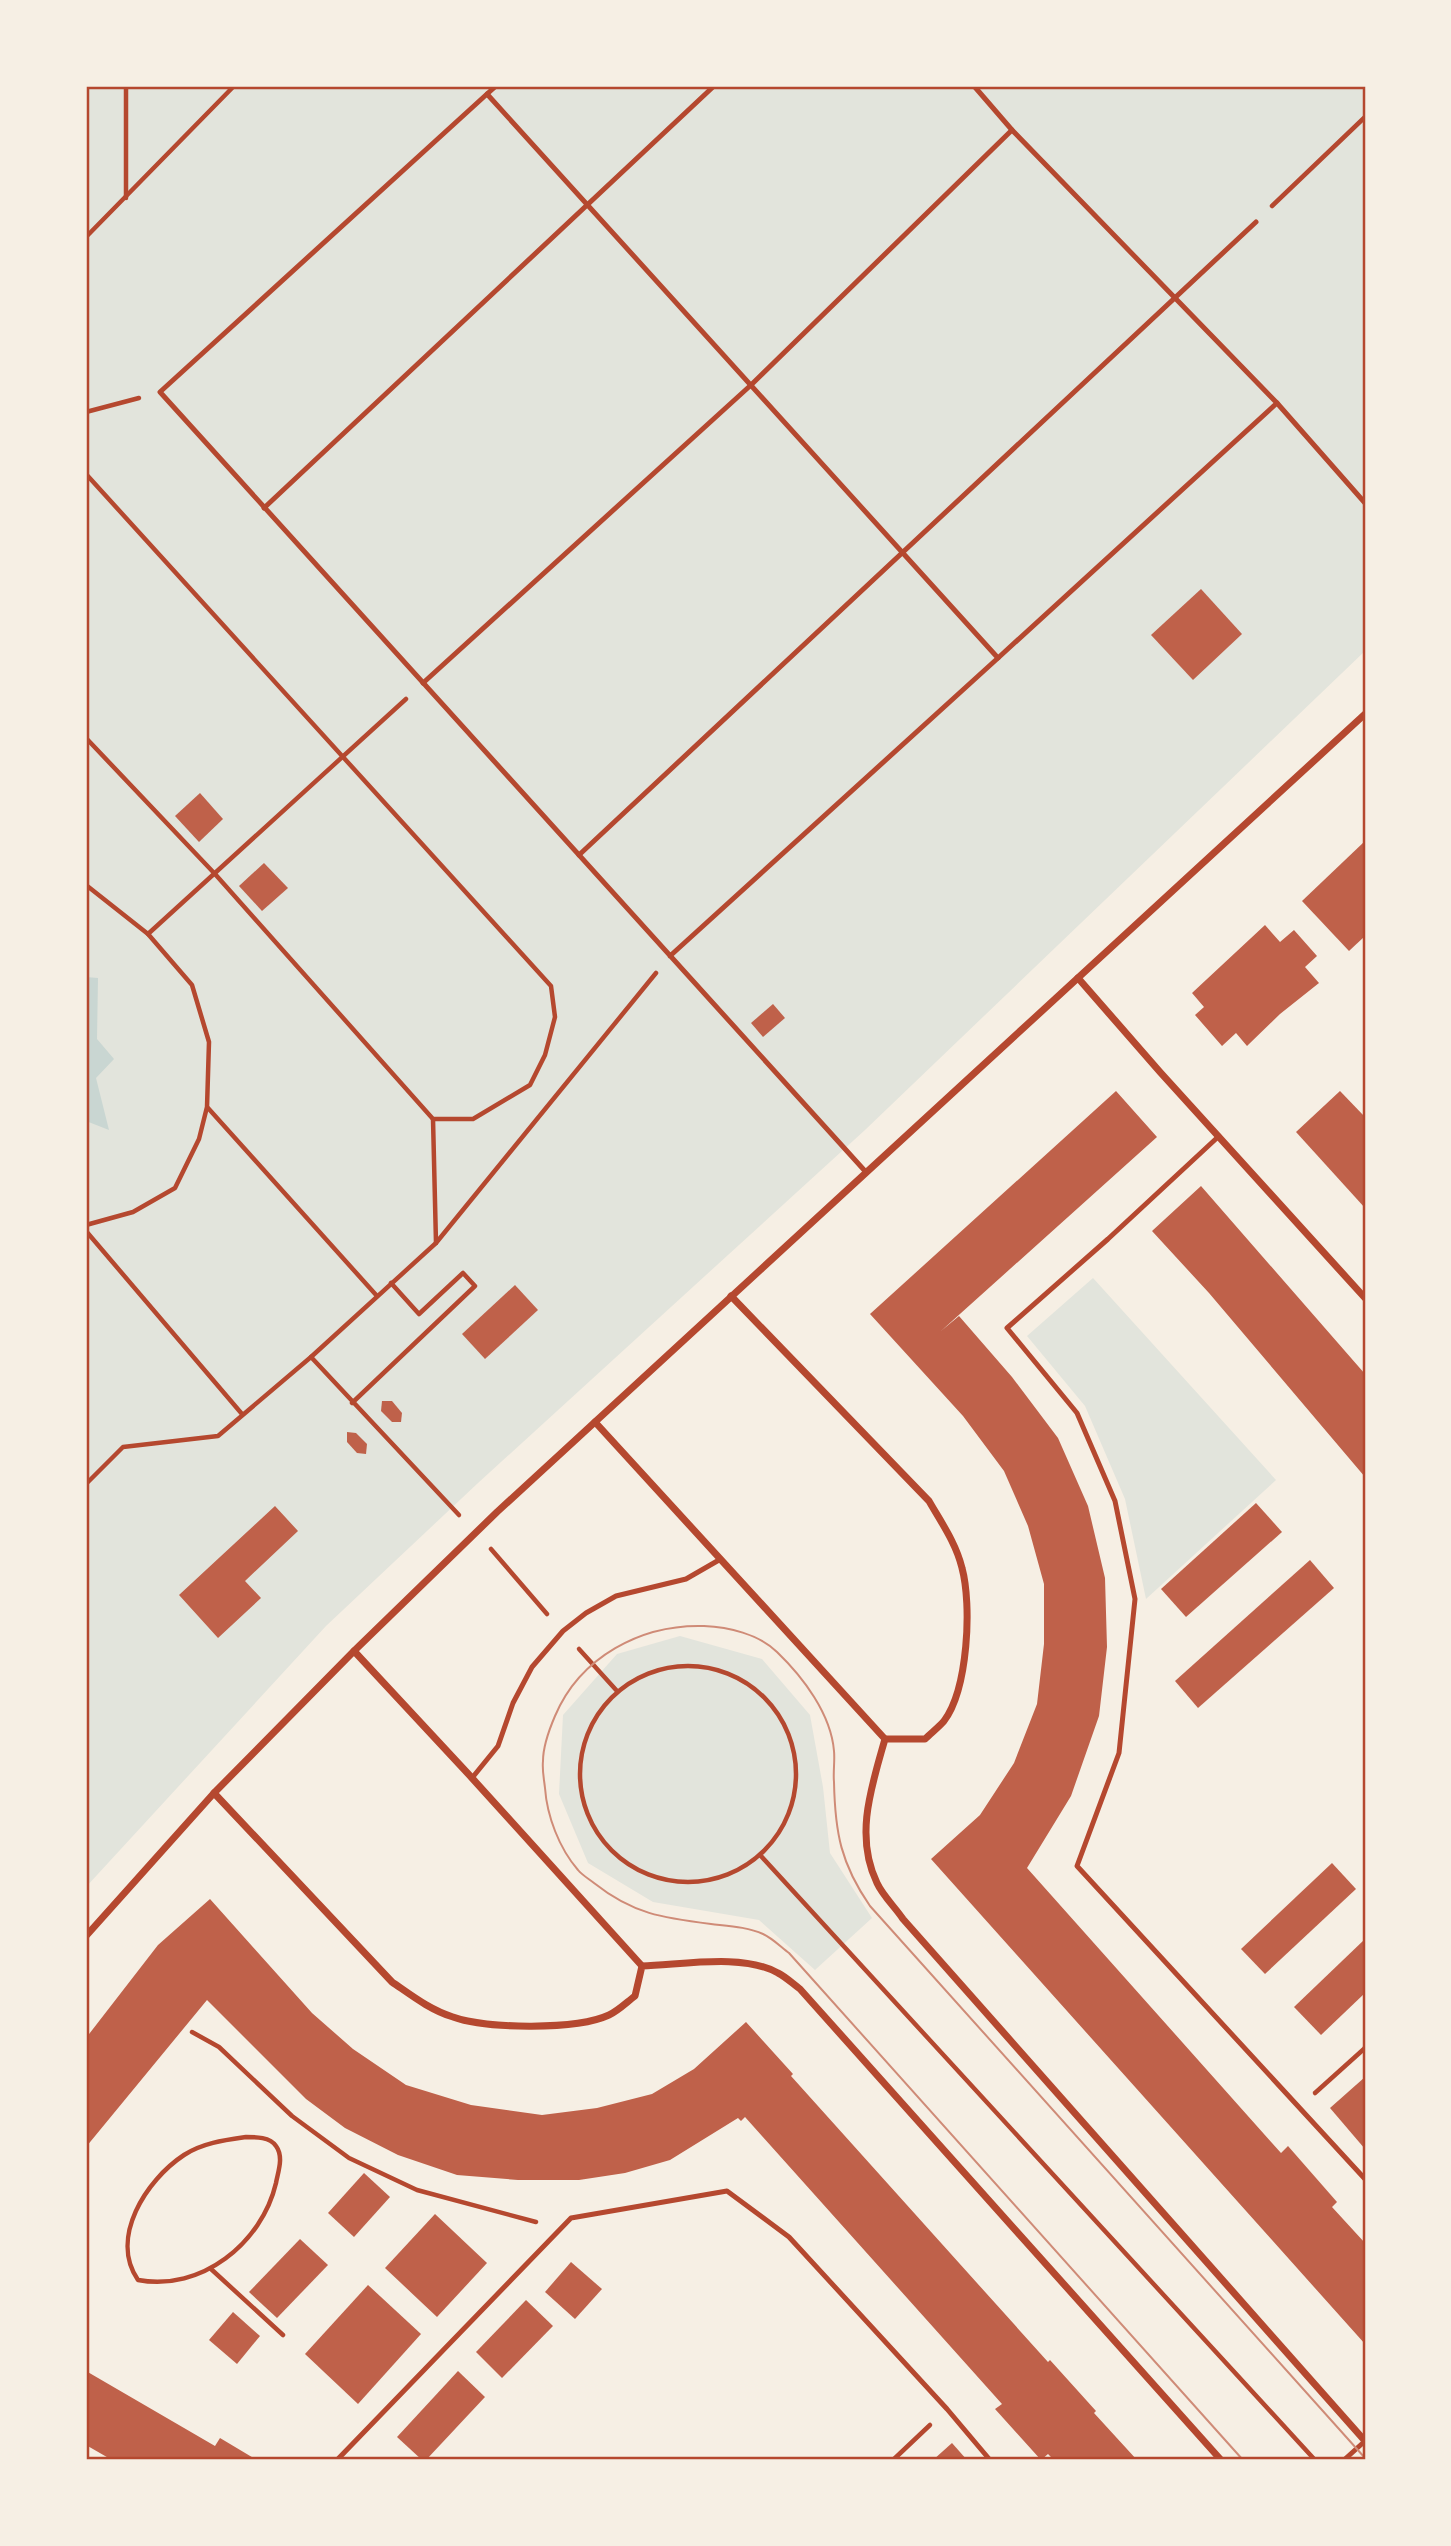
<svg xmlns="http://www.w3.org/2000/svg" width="1451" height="2546" font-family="Lora,serif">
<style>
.green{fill:#e2e4dc}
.water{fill:#c9d6d2}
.building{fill:#bf614a}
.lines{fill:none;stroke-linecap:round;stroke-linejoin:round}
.path{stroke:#b5482f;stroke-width:4.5}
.service{stroke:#b5482f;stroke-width:5}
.minor{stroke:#b5482f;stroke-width:7}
.tram{stroke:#cf8b77;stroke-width:2}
.neatline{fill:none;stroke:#b5482f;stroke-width:2.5}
</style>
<rect width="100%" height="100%" fill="#f6efe4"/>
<g class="green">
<path d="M 86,86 L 1365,86 L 1365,651 L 865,1130 L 478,1483 L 326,1626 L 86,1887 Z"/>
<path d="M 1093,1278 L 1276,1480 L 1146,1599 L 1125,1499 L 1085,1406 L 1027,1336 Z"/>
<path d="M 680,1636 L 762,1659 L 810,1715 L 823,1787 L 830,1853 L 872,1918 L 815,1970 L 759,1920 L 653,1902 L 588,1863 L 559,1794 L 563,1715 L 617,1654 Z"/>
</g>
<path class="water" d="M 86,977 L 98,978 L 97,1039 L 114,1059 L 96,1078 L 109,1130 L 86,1121 Z"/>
<g class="building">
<path d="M 1201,589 L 1242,634 L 1193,680 L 1151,635 Z"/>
<path d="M 200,793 L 223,819 L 199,842 L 175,816 Z"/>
<path d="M 1365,841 L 1365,936 L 1349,951 L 1302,901 Z"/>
<path d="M 264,863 L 288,888 L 262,911 L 239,886 Z"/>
<path d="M 1265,925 L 1280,942 L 1294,930 L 1317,956 L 1305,967 L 1319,983 L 1280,1014 L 1247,1046 L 1236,1033 L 1222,1046 L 1195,1015 L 1204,1007 L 1192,993 Z"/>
<path d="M 773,1004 L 785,1018 L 763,1037 L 751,1023 Z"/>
<path d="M 1116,1091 L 1157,1137 L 941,1331 L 959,1316 L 1012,1377 L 1058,1438 L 1088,1506 L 1105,1578 L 1107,1647 L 1099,1716 L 1071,1796 L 1027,1868 L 1281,2153 L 1288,2146 L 1337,2202 L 1332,2207 L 1365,2243 L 1365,2344 L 931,1859 L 980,1815 L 1014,1763 L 1037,1704 L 1044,1644 L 1044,1584 L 1028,1526 L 1004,1471 L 963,1416 L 870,1314 Z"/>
<path d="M 1340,1091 L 1365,1117 L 1365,1208 L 1296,1132 Z"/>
<path d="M 1201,1186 L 1365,1374 L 1365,1477 L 1209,1293 L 1152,1231 Z"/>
<path d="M 515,1285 L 538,1310 L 485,1359 L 462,1334 Z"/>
<path d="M 382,1401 L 392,1401 L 402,1413 L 401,1422 L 392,1422 L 381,1411 Z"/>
<path d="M 347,1432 L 356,1433 L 367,1444 L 366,1454 L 357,1453 L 347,1442 Z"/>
<path d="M 1256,1503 L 1282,1532 L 1186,1617 L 1161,1589 Z"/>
<path d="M 275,1506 L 298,1531 L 245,1581 L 261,1598 L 218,1638 L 179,1595 Z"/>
<path d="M 1310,1560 L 1334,1588 L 1198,1708 L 1175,1681 Z"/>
<path d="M 1332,1863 L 1356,1889 L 1265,1974 L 1241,1949 Z"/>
<path d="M 210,1899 L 312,2013 L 353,2049 L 406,2085 L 471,2105 L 542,2115 L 597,2108 L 652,2094 L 694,2069 L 746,2022 L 793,2074 L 791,2076 L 1048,2362 L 1050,2360 L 1096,2411 L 1094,2413 L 1137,2460 L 1054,2460 L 1048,2454 L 1041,2460 L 995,2409 L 1002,2404 L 745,2117 L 741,2121 L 738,2118 L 670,2160 L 625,2173 L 579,2180 L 518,2180 L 457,2175 L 398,2155 L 345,2128 L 306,2099 L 207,2000 L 86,2147 L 86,2038 L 158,1945 Z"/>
<path d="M 1365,1939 L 1365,1993 L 1321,2035 L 1294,2007 Z"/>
<path d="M 1365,2077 L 1365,2149 L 1330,2108 Z"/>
<path d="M 364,2173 L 390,2197 L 354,2237 L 328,2213 Z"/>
<path d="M 435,2214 L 487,2263 L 437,2317 L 385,2268 Z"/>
<path d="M 300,2239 L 328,2265 L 277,2318 L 249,2292 Z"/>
<path d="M 571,2262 L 602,2289 L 575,2319 L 545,2292 Z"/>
<path d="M 368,2285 L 421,2334 L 358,2404 L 305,2354 Z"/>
<path d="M 526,2300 L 553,2326 L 502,2378 L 476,2352 Z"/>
<path d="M 233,2312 L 260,2336 L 237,2364 L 209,2340 Z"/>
<path d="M 86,2371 L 215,2446 L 220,2438 L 257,2460 L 112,2460 L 86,2445 Z"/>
<path d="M 458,2371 L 485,2397 L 426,2460 L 422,2460 L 397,2437 Z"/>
<path d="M 952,2443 L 967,2460 L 933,2460 Z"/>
</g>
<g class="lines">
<g class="path">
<path d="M 126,198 L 126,86"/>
<path d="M 1272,206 L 1365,117"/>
<path d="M 86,237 L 234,86"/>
<path d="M 86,412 L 139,398"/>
<path d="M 86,474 L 551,986 L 555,1017 L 545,1055 L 530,1085 L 473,1119 L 433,1119 L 215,874 L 86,738"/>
<path d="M 86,885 L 148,934 L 192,985 L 209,1042 L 207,1107 L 199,1139 L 175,1188 L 133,1212 L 86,1225"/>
<path d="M 148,934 L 406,699"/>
<path d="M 208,1108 L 377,1296"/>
<path d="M 433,1119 L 436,1243"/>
<path d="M 86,1231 L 242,1414"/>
<path d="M 311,1357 L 459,1515"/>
<path d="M 352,1403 L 475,1286 L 463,1273 L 419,1314 L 391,1283"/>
<path d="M 86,1484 L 123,1447 L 218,1436 L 311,1357 L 436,1243 L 656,973"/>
<path d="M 491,1549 L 547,1614"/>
<path d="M 579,1649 L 617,1691"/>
<circle cx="688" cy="1774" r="108"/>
<path d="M 760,1855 L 1315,2460"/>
<path d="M 192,2032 L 219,2047 L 292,2116 L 349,2158 L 417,2190 L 536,2222"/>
<path d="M 1315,2093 L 1365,2048"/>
<path d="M 246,2137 C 256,2137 270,2137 276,2146 C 284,2157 278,2172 276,2183 C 262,2243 201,2292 138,2280 C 109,2238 146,2180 184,2155 C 202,2143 225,2140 246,2137 Z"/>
<path d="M 211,2269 L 283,2335"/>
<path d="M 893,2460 L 930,2425"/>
</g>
<g class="service">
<path d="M 974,86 L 1012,130 L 1277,403 L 998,658"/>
<path d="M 487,94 L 496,86"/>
<path d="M 1277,403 L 1365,503"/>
<path d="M 264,508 L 714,86"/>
<path d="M 423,683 L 751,385 L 1012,130"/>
<path d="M 579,855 L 1256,222"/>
<path d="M 670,956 L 998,658 L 487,94 L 160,392 L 865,1171"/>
<path d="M 1219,1136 L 1108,1239 L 1007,1328 L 1077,1413 L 1115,1501 L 1135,1599 L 1119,1753 L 1077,1866 L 1365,2179"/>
<path d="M 472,1778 L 498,1746 L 513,1703 L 532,1667 L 563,1631 L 586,1613 L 616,1596 L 686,1579 L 719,1560"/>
<path d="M 337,2460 L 571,2218 L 727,2191 L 789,2237 L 947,2409 L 990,2460"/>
<path d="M 1344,2460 L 1365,2441"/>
</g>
<g class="minor">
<path d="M 1078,978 L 1160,1072 L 1365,1298"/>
<path d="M 731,1296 L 929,1501 C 941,1522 956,1543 962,1568 C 972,1605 968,1689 944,1721 C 939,1727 931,1733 925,1739 L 885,1739 C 872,1785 854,1836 877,1883 C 883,1896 895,1907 903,1919 L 1365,2441"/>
<path d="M 595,1422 L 885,1739"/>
<path d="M 354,1651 L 472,1778 L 642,1966"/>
<path d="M 214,1793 L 392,1982 C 411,1995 430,2010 453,2017 C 486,2029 577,2030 609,2015 C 618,2011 627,2002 635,1996 L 642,1966 C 681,1965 743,1953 778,1973 C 786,1977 793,1984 800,1989 L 1221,2460"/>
<path d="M 86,1936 L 214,1793 L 354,1651 L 497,1512 L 1365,714"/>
</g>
<path class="tram" d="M 1243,2460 L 789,1953 C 781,1947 772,1938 763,1934 C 748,1927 728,1926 711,1924 C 663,1918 633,1914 594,1883 C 589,1879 582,1875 578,1870 C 559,1848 547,1816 545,1788 C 544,1779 542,1770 543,1761 C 543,1746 549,1730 555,1716 C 580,1657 641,1624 704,1626 C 728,1627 759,1634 777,1652 C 803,1677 831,1714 834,1751 C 835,1761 833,1772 834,1782 C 835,1833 841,1864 870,1906 L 1365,2458"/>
</g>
<rect width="1451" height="2546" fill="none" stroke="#f6efe4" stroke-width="175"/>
<rect x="88" y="88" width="1276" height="2370" class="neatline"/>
</svg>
